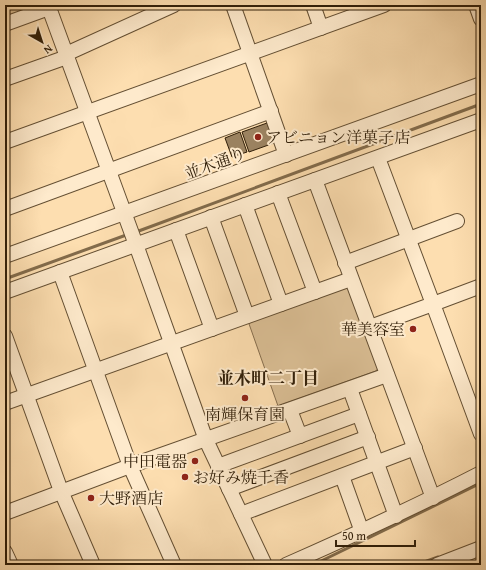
<svg xmlns="http://www.w3.org/2000/svg" width="486" height="570" font-family="'Gentium Book Plus','Noto Serif JP',serif">
<style>
.green{fill:#dabe94;stroke:#866e4e}
.lines{fill:none;stroke-linecap:round;stroke-linejoin:round}
.stream{stroke:#826b4b;stroke-width:3}
.building{fill:#9b8260;stroke:#311f09}
.minor-casing{stroke:#644f33;stroke-width:16}
.minor{stroke:#feeacc;stroke-width:14}
.poi-dot{fill:#8f2418;stroke:#feeacc;stroke-width:1.5}
.labels{text-anchor:middle;dominant-baseline:central;stroke-width:4;stroke-linejoin:round;paint-order:stroke}
.poi-label{font-size:16px;fill:#311f09;stroke:#feeacc;text-anchor:start}
.street-label{font-size:16px;fill:#311f09;stroke:#feeacc}
.neighbourhood-label{font-size:17px;font-weight:bold;fill:#311f09;stroke:#feeacc}
</style>
<rect width="100%" height="100%" fill="#fddeb0"/>
<filter id="stains"><feTurbulence type="fractalNoise" baseFrequency=".005" numOctaves="4"/><feColorMatrix values="0 0 0 0 .2 0 0 0 0 .09 0 0 0 0 .02 0 0 0 .5 -.17"/></filter>
<radialGradient id="worn" r=".72"><stop offset=".6" stop-color="#630" stop-opacity="0"/><stop offset="1" stop-color="#630" stop-opacity=".3"/></radialGradient>
<g class="green">
<path d="M 5,5 L 37,5 L 5,20 Z"/>
<path d="M 346,286 L 350,289 L 379,367 L 376,371 L 278,406 L 248,321 Z"/>
</g>
<g class="lines">
<g class="stream">
<path d="M 136,232 L 481,104"/>
<path d="M 5,279 L 129,234"/>
<path d="M 313,565 L 481,483"/>
<path d="M 416,565 L 438,557"/>
</g>
</g>
<g class="building">
<path d="M 267,123 L 274,143 L 249,152 L 242,132 Z"/>
<path d="M 240,132 L 247,152 L 232,157 L 225,138 Z"/>
</g>
<g class="lines">
<g class="minor-casing">
<g id="minor">
<path d="M 48,5 L 139,253 L 206,440 L 265,565"/>
<path d="M 233,5 L 286,155"/>
<path d="M 313,5 L 321,28"/>
<path d="M 476,5 L 481,19"/>
<path d="M 5,24 L 49,8"/>
<path d="M 66,54 L 174,5"/>
<path d="M 5,79 L 67,57"/>
<path d="M 5,142 L 384,5"/>
<path d="M 315,180 L 433,498"/>
<path d="M 278,193 L 315,292"/>
<path d="M 245,205 L 281,304"/>
<path d="M 5,209 L 271,111"/>
<path d="M 211,217 L 247,316"/>
<path d="M 176,230 L 212,329"/>
<path d="M 5,256 L 481,84"/>
<path d="M 345,263 L 457,221"/>
<path d="M 60,272 L 130,466 L 174,565"/>
<path d="M 481,286 L 433,304 L 481,434"/>
<path d="M 5,292 L 481,120"/>
<path d="M 370,327 L 433,304 L 378,158"/>
<path d="M 5,336 L 61,491 L 93,565"/>
<path d="M 350,389 L 396,516"/>
<path d="M 5,403 L 351,279"/>
<path d="M 290,410 L 300,436"/>
<path d="M 218,466 L 359,414"/>
<path d="M 342,476 L 362,532"/>
<path d="M 229,489 L 368,437"/>
<path d="M 5,513 L 130,466 L 387,375"/>
<path d="M 241,514 L 415,448"/>
<path d="M 5,552 L 11,565"/>
<path d="M 286,565 C 352,536 417,506 481,473"/>
<path d="M 437,565 L 481,548"/>
</g>
</g>
<use href="#minor" class="minor"/>
</g>
<g class="poi-dot">
<circle cx="258" cy="137" r="4"/>
<circle cx="413" cy="329" r="4"/>
<circle cx="245" cy="398" r="4"/>
<circle cx="195" cy="461" r="4"/>
<circle cx="185" cy="477" r="4"/>
<circle cx="91" cy="498" r="4"/>
</g>
<g class="labels">
<g class="poi-label">
<text x="266" y="137">アビニョン洋菓子店</text>
<text x="405" y="329" text-anchor="end">華美容室</text>
<text x="245" y="414" text-anchor="middle">南輝保育園</text>
<text x="187" y="461" text-anchor="end">中田電器</text>
<text x="193" y="477">お好み焼千香</text>
<text x="99" y="498">大野酒店</text>
</g>
<g class="street-label">
<text transform="translate(215 163) rotate(-20)">並木通り</text>
</g>
<g class="neighbourhood-label">
<text x="268" y="377">並木町二丁目</text>
</g>
</g>
<rect width="486" height="570" fill="none" stroke="#fddeb0" stroke-width="20"/>
<rect x="6" y="6" width="474" height="558" fill="none" stroke="#311f09" stroke-width="2"/>
<rect x="10" y="10" width="466" height="550" fill="none" stroke="#311f09"/>
<g transform="translate(42 42) rotate(141)" stroke="#feeacc" stroke-width="3" paint-order="stroke">
<path d="M0-3L7 15L0 10L-7 15Z" fill="#311f09"/>
<text y="-6" font-size="11" font-weight="bold" text-anchor="middle" fill="#311f09">N</text>
</g>
<path d="M336 540v6h79v-6" fill="none" stroke="#311f09" stroke-width="2"/>
<text x="342" y="540" font-size="12" fill="#311f09" stroke="#feeacc" stroke-width="3" paint-order="stroke">50 m</text>
<rect width="100%" height="100%" filter="url(#stains)"/>
<rect width="100%" height="100%" fill="url(#worn)"/>
</svg>
